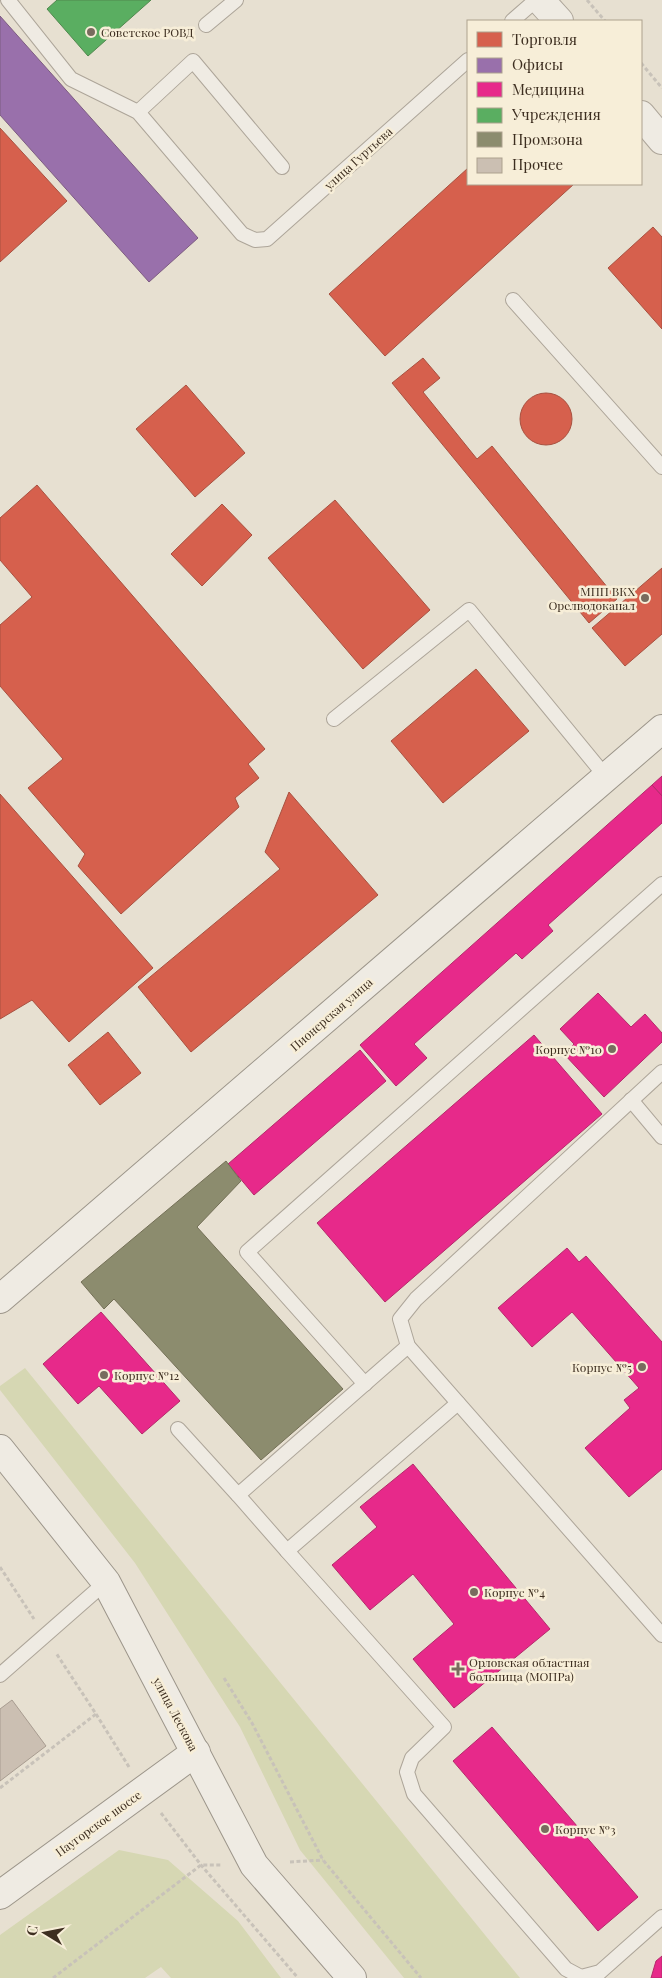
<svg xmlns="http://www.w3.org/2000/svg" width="662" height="1978" font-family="'Playfair Display',serif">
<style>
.green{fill:#d6d7b3}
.shops{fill:#d6604d;stroke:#a85140}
.offices{fill:#9970ab;stroke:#7d5c81}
.health{fill:#e7298a;stroke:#b42a6a}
.public{fill:#5aae61;stroke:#51884e}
.industry{fill:#8c8c6e;stroke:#747057}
.building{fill:#cbbfb2;stroke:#a89c90}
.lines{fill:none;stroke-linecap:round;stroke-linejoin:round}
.lane-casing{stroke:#ada599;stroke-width:16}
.street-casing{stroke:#ada599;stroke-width:30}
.secondary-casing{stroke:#9c958a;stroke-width:30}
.path{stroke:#c8c2b9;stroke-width:3;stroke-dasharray:4 2.5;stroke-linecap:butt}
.lane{stroke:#efebe3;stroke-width:14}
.street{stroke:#efebe3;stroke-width:28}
.secondary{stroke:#efebe3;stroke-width:28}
.poi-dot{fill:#786c5e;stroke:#f7eed8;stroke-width:2}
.labels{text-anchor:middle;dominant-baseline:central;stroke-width:5;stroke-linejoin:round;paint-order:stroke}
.poi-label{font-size:12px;fill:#3d2e20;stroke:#f7eed8;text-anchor:start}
.street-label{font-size:12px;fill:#3d2e20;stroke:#f7eed8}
</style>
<rect width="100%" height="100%" fill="#e7e0d1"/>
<g class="green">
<path d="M 25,1368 L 520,1978 L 404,1978 L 300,1850 L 240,1727 L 135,1563 L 0,1390 L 0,1386 Z"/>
<path d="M 119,1850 L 168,1860 L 238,1921 L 281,1978 L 171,1978 L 161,1967 L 145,1978 L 0,1978 L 0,1935 Z"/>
</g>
<g class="shops">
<path d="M 0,128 L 67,201 L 0,262 Z"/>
<path d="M 468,168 L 468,184 L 574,184 L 385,356 L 329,294 Z"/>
<path d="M 653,227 L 662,237 L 662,329 L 608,268 Z"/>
<path d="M 423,358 L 440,378 L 423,392 L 477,459 L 492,446 L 617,599 L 589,623 L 392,383 Z"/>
<path d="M 186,385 L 245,453 L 195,497 L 136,429 Z"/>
<circle cx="546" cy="419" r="26"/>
<path d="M 37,485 L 265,749 L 248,764 L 259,778 L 235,798 L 239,807 L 121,914 L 78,866 L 85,854 L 28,788 L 63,759 L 0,686 L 0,625 L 32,597 L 0,560 L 0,518 Z"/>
<path d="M 335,500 L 430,610 L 363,669 L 268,558 Z"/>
<path d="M 222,504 L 252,535 L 202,586 L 171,554 Z"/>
<path d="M 662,568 L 662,634 L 625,666 L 592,628 Z"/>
<path d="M 476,669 L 529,731 L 443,803 L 391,741 Z"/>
<path d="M 289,792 L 378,895 L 191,1052 L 138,987 L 280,869 L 265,852 Z"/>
<path d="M 0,794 L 153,968 L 69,1042 L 32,1000 L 0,1019 Z"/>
<path d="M 108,1032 L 141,1073 L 100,1105 L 68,1065 Z"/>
</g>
<path class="offices" d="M 0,16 L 198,238 L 149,282 L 0,115 Z"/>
<g class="health">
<path d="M 662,776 L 662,796 L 652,785 Z"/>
<path d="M 652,785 L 662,796 L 662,823 L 548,925 L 553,931 L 522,959 L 516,953 L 414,1044 L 427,1058 L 396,1086 L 360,1045 Z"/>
<path d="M 598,993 L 631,1027 L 645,1014 L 662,1033 L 662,1042 L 604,1097 L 564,1054 L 574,1044 L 560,1029 Z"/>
<path d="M 534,1035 L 602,1114 L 385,1302 L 317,1223 Z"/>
<path d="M 360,1050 L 386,1081 L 254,1195 L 228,1164 Z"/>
<path d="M 567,1248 L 579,1262 L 586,1256 L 662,1342 L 662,1469 L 629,1497 L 585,1448 L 630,1408 L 624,1400 L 639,1388 L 572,1312 L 532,1347 L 498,1308 Z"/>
<path d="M 101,1312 L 180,1401 L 142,1434 L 99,1386 L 78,1404 L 43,1364 Z"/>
<path d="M 413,1464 L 550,1629 L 454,1708 L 413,1659 L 454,1624 L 413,1574 L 370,1610 L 332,1565 L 377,1527 L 360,1507 Z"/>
<path d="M 492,1727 L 638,1897 L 598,1931 L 453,1761 Z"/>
<path d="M 662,1956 L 662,1978 L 651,1978 L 656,1961 Z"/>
</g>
<path class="public" d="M 57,0 L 151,0 L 88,56 L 47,9 Z"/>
<path class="industry" d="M 226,1161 L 241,1181 L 197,1227 L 343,1389 L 261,1460 L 114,1299 L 104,1309 L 81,1282 Z"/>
<path class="building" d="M 12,1700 L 46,1746 L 0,1781 L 0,1709 Z"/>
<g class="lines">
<g class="lane-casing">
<g id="lane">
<path d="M 8,0 L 71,79 L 138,112 L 242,234 L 255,240 L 267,239 L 468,60"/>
<path d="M 512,21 L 536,0"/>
<path d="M 206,25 L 236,0"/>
<path d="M 138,112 L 193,61 L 282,167"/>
<path d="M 513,300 L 662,467"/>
<path d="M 334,719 L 469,610 L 606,777"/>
<path d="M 662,1072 L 416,1299 L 400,1319 L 408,1346 L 662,1635"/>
<path d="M 631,1100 L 662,1137"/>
<path d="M 365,1384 L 247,1252 L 662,884"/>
<path d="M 178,1429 L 238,1495 L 408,1346"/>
<path d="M 238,1495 L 287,1551 L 458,1403"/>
<path d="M 287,1551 L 444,1727 L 412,1758 L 407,1772 L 414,1794 L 566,1969 L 581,1977 L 600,1972 L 662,1917"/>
<path d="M 0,1675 L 106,1582"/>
</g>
</g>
<g class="street-casing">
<g id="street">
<path d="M 540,0 L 559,21"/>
<path d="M 641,115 L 662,140"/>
</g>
</g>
<g class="secondary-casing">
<g id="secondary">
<path d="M 0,1299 L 662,729"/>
<path d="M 0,1449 L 106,1582 L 254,1865 L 352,1978"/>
<path d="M 0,1895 L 196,1752"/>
</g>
</g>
<g class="path">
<path d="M 587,0 L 605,21"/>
<path d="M 641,63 L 662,88"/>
<path d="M 0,1567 L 34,1619"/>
<path d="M 224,1678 L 252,1723 L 323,1860 L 421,1978"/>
<path d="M 96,1714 L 129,1767"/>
<path d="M 0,1788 L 96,1714 L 56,1653"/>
<path d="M 161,1813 L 201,1865 L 298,1978"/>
<path d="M 290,1862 L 323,1860"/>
<path d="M 53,1978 L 201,1865 L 222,1865"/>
</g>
<use href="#lane" class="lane"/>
<use href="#street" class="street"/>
<use href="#secondary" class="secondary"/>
</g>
<g class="poi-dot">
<circle cx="91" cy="32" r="5"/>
<circle cx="645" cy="598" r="5"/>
<circle cx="612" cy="1049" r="5"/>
<circle cx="642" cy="1367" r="5"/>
<circle cx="104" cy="1375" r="5"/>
<circle cx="474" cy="1592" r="5"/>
<path d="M455.5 1661.5h5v5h5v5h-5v5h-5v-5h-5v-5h5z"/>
<circle cx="545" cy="1829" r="5"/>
</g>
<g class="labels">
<g class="poi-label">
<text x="101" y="32">Советское РОВД</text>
<text x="635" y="591" text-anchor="end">МПП ВКХ<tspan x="635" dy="14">Орелводоканал</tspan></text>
<text x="602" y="1049" text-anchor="end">Корпус №10</text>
<text x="632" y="1367" text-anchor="end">Корпус №5</text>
<text x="114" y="1375">Корпус №12</text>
<text x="484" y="1592">Корпус №4</text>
<text x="469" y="1662">Орловская областная<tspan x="469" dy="14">больница (МОПРа)</tspan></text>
<text x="555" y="1829">Корпус №3</text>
</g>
<g class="street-label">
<text transform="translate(358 158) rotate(-42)">улица Гуртьева</text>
<text transform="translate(331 1014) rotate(-41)">Пионерская улица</text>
<text transform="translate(176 1714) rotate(62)">улица Лескова</text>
<text transform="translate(98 1823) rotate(-36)">Наугорское шоссе</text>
</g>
</g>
<rect x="467" y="20" width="175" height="165" fill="#f7eed8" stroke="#ada18e"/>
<rect x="477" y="32" width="25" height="15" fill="#d6604d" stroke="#ada18e"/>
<text x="512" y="45" font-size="15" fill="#3d2e20">Торговля</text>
<rect x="477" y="58" width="25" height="15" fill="#9970ab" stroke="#ada18e"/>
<text x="512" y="70" font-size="15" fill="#3d2e20">Офисы</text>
<rect x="477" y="82" width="25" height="15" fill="#e7298a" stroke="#ada18e"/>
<text x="512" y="95" font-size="15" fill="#3d2e20">Медицина</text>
<rect x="477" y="108" width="25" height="15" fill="#5aae61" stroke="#ada18e"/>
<text x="512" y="120" font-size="15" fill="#3d2e20">Учреждения</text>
<rect x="477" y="132" width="25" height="15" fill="#8c8c6e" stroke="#ada18e"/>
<text x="512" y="145" font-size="15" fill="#3d2e20">Промзона</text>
<rect x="477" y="158" width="25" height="15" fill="#cbbfb2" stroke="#ada18e"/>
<text x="512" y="170" font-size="15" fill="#3d2e20">Прочее</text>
<g transform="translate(45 1933) rotate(280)" stroke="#f7eed8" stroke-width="4" paint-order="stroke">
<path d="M0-4L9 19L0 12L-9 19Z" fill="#3d2e20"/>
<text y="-8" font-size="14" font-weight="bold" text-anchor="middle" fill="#3d2e20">С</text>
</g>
</svg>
